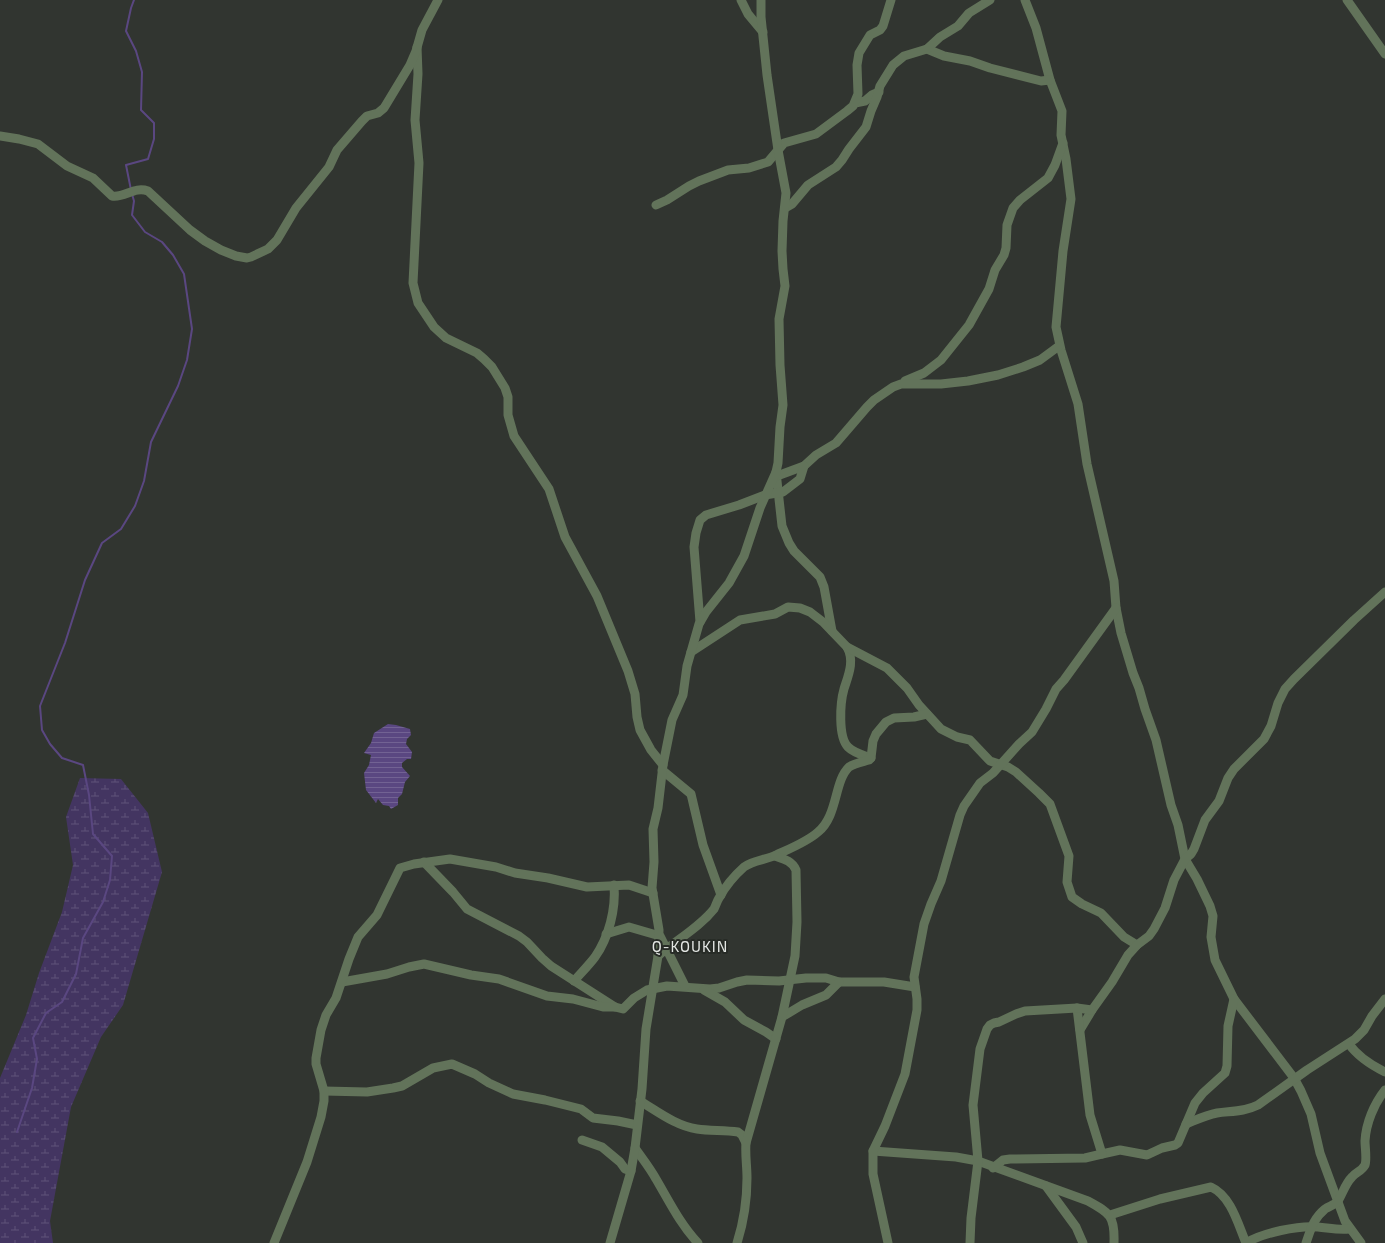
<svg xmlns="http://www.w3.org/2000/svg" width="1385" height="1243" font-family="'Exo 2',sans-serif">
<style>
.wetland{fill:url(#wetland-marsh)}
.water{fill:url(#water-rules)}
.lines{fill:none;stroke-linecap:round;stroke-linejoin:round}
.stream{stroke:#5a4781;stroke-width:2}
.minor{stroke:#62735a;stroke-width:9}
.labels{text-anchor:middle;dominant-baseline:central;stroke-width:4;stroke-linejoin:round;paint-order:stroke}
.quarter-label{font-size:15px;letter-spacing:1px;fill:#e4e7e4;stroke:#272b26}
</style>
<defs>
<pattern id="wetland-marsh" width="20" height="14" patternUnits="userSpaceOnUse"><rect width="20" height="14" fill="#433561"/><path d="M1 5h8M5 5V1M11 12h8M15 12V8" fill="none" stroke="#5e5278"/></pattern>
<pattern id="water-rules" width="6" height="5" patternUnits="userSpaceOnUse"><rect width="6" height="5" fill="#5a4781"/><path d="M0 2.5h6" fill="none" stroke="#726293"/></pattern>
</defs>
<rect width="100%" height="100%" fill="#313530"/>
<path class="wetland" d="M 80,778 L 121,779 L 148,813 L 162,872 L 123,1005 L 101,1037 L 71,1107 L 50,1221 L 53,1243 L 0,1243 L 0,1078 L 26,1015 L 39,973 L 62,912 L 73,865 L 66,817 Z"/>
<path class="water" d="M 388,724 L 396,725 L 410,729 L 411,735 L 407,739 L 406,744 L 412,752 L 411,759 L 407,759 L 402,763 L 402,767 L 410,776 L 405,782 L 402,794 L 398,798 L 398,805 L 391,809 L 389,806 L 383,805 L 378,799 L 376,803 L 366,790 L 364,773 L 369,765 L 371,755 L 364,753 L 371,743 L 374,733 Z"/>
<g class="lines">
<g class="stream">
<path d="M 131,190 L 126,165 L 148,159 L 154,139 L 154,123 L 141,110 L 142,72 L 136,51 L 126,31 L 131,8 L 134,0"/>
<path d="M 17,1132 L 32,1088 L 37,1059 L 33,1038 L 46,1013 L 62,1002 L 76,974 L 83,938 L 103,902 L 110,880 L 112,856 L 93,834 L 89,795 L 83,765 L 62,758 L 50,744 L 42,730 L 40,706 L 65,643 L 85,580 L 102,543 L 121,529 L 135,506 L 144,481 L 151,442 L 178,386 L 187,360 L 192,329 L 184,274 L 173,255 L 162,242 L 145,232 L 132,215 L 134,201 L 132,194"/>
</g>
<g class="minor">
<path d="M 741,0 L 748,14 L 763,32"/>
<path d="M 1025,0 L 1036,28 L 1050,80 L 1062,111 L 1061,135 L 1066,159 L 1071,199 L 1063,251 L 1056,327 L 1061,350 L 1078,404 L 1087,464 L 1114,581 L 1116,608 L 1121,633 L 1133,673 L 1139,688 L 1145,709 L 1156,740 L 1171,805 L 1178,825 L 1185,859 L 1197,879 L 1210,906 L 1213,916 L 1211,937 L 1215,960 L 1234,999 L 1294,1078 L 1301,1091 L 1311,1114 L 1320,1153 L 1345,1221 L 1361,1243"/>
<path d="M 1347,0 L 1385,54"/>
<path d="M 417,47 L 418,74 L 415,120 L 419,163 L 413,283 L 418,303 L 434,327 L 446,338 L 477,353 L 484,359 L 492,367 L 505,388 L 508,397 L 508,415 L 514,436 L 549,489 L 565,537 L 597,596 L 628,671 L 635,694 L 637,717 L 640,730 L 651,750 L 663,765"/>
<path d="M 927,49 L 944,56 L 970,61 L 990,68 L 1041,81 L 1050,80"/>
<path d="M 855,103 L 865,101 L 872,95 L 879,92"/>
<path d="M 0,136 L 19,139 L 38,144 L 67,166 L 93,178 L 112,196 C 125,198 134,186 148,191 L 190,230 L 205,241 L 221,250 L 236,256 L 247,258 L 251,257 L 268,249 L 277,240 L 296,208 L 329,167 L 337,150 L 362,121 L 367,116 L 378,113 L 384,108 L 410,65 L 416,51 L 422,30 L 438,0"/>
<path d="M 656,205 L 667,200 L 689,186 L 699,181 L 728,170 L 749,168 L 768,162 L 784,143 L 816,134 L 847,111 L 853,106 L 858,94 L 857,65 L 859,53 L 870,35 L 880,30 L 883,26 L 891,0"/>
<path d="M 785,208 L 792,204 L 808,185 L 836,167 L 842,160 L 849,149 L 866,127 L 871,111 L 877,97 L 880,86 L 893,65 L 904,56 L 927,49 L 940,37 L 958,26 L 969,13 L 990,0"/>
<path d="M 905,381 L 924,373 L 941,360 L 969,325 L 989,289 L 995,270 L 1004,255 L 1006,248 L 1007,225 L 1013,208 L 1020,200 L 1048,178 L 1055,165 L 1063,143"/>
<path d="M 776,472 L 782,526 L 789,543 L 794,551 L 820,577 L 824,587 L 832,631"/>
<path d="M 777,476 L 804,466 L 816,455 L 836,443 L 867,407 L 874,400 L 893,387 L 901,384 L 941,384 L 968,381 L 998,375 L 1023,367 L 1040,360 L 1059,346"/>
<path d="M 700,622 L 694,547 L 696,533 L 700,520 L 706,515 L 739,505 L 765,495 L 783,492 L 800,479 L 804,466"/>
<path d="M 847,647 C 855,661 848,676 844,689 C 840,703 838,737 848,747 C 854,753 863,755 871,758"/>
<path d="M 691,652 L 740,620 L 775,614 L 788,607 L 800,608 L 810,612 L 823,622 L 847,647 L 887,668 L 907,688 L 919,705 L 941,729 L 957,737 L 970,740 L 990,761 L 1008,767 L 1016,772 L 1039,793 L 1050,804 L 1069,856 L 1067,882 L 1072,897 L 1082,904 L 1101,913 L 1124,937 L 1137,945"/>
<path d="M 662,770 L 691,794 L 703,845 L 721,895"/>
<path d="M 424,862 L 453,892 L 467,909 L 519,936 L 527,942 L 542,958 L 551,966 L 615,1007 L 623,1009 L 634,998 L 647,990 L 667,986 L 710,989 L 719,988 L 737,982 L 747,980 L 779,981 L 806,978 L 826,978 L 839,982 L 884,982 L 915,987"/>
<path d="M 606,934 L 629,927 L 660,936 L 685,986"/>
<path d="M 658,956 C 676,940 699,928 714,909 C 716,905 717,901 719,898 C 725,887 735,875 744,867 C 753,860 766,860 776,855 C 789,849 807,842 818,832 C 838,816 834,781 849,767 C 855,763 862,762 869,760 L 871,758 L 873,741 L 876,734 L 886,722 L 894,718 L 914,717 L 927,714"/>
<path d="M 574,981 C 581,973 589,965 595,957 C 609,937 616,909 614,885"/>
<path d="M 342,982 L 387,974 L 409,967 L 424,964 L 471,975 L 499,979 L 547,996 L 573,999 L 603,1007 L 615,1007"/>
<path d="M 704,990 L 725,1002 L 744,1020 L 766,1032 L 776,1039"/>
<path d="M 782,1017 L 802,1005 L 826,995 L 839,982"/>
<path d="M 1080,1030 L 1092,1010 L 1112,982 L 1128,955 L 1137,945 L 1149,936 L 1154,929 L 1165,908 L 1174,880 L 1185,859 L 1191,854 L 1194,849 L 1205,820 L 1219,801 L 1228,778 L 1234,769 L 1264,739 L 1271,726 L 1278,703 L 1285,689 L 1294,679 L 1354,620 L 1385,592"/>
<path d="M 1349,1044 C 1358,1057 1371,1065 1385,1072"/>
<path d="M 324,1091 L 367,1092 L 393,1088 L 402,1086 L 433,1068 L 452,1064 L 475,1074 L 489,1083 L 513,1094 L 545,1100 L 581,1109 L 593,1118 L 618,1121 L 637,1125"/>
<path d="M 640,1101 C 657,1111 676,1126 697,1129 C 710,1131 724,1130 738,1132 L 742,1135 L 746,1143"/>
<path d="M 1186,1124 C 1196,1120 1206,1115 1217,1113 C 1231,1111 1244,1112 1258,1105 L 1307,1070 L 1355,1039 L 1364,1030 L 1372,1016 L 1385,999"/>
<path d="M 582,1140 L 602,1147 L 620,1162 L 625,1169 L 631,1171"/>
<path d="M 635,1148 C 642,1158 650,1168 656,1179 C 669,1201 680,1224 698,1243"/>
<path d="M 873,1151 L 956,1157 L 978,1161 L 1088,1201 C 1110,1213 1115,1216 1114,1243"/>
<path d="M 1102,1154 L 1120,1150 L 1147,1155 L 1162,1148 L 1175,1145 L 1178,1143 L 1195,1103 L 1203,1093 L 1225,1073 L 1227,1066 L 1228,1026 L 1234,999"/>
<path d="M 993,1168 L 1003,1160 L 1010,1159 L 1085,1158 L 1102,1154 L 1090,1115 L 1077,1008"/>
<path d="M 1046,1186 L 1076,1227 L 1083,1243"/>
<path d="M 1110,1215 L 1160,1199 L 1211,1187 C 1231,1196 1238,1224 1246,1243 C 1262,1233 1299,1225 1318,1227 C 1329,1228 1338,1230 1349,1229"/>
<path d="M 274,1243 L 307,1162 L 321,1117 L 324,1101 L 324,1091 L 316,1064 L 316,1058 L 321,1030 L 326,1015 L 336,998 L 349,959 L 358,937 L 377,915 L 400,868 L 414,864 L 450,859 L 496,867 L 515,873 L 548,878 L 587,887 L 629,885 L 653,893"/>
<path d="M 610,1243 L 631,1171 L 635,1148 L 642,1089 L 646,1029 L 658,956 L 659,930 L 652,888 L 654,862 L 653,829 L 658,808 L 663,765 L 672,720 L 683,695 L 687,666 L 699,624 L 706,612 L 729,583 L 744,556 L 760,508 L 776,472 L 778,463 L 780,427 L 783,405 L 780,365 L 779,319 L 785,286 L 783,269 L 782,251 L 783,221 L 786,193 L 778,150 L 767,75 L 761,17 L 761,0"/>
<path d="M 737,1243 C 744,1221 747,1201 747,1178 C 747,1166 745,1154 746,1143 L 782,1017 L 795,956 L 797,922 L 796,870 C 792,861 784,859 775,856"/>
<path d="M 888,1243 L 873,1174 L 873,1151 L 885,1126 L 905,1074 L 917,1010 L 917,999 L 914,977 L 924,924 L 931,904 L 941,881 L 960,815 L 964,806 L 980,783 L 993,773 L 1019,744 L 1032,732 L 1046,709 L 1056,689 L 1064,680 L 1116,608"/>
<path d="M 970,1243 L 971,1218 L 978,1161 L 973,1105 L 980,1049 L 987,1029 L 990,1025 L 994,1023 L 999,1022 L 1016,1014 L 1025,1011 L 1077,1008 L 1092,1010"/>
<path d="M 1306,1243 C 1311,1229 1313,1219 1325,1209 C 1329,1206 1335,1205 1338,1201 C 1343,1193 1345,1184 1352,1177 C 1356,1172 1362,1171 1365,1165 C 1367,1160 1365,1147 1365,1141 C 1366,1123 1374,1104 1385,1090"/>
</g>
</g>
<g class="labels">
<g class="quarter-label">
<text x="690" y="946">Q-KOUKIN</text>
</g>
</g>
</svg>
